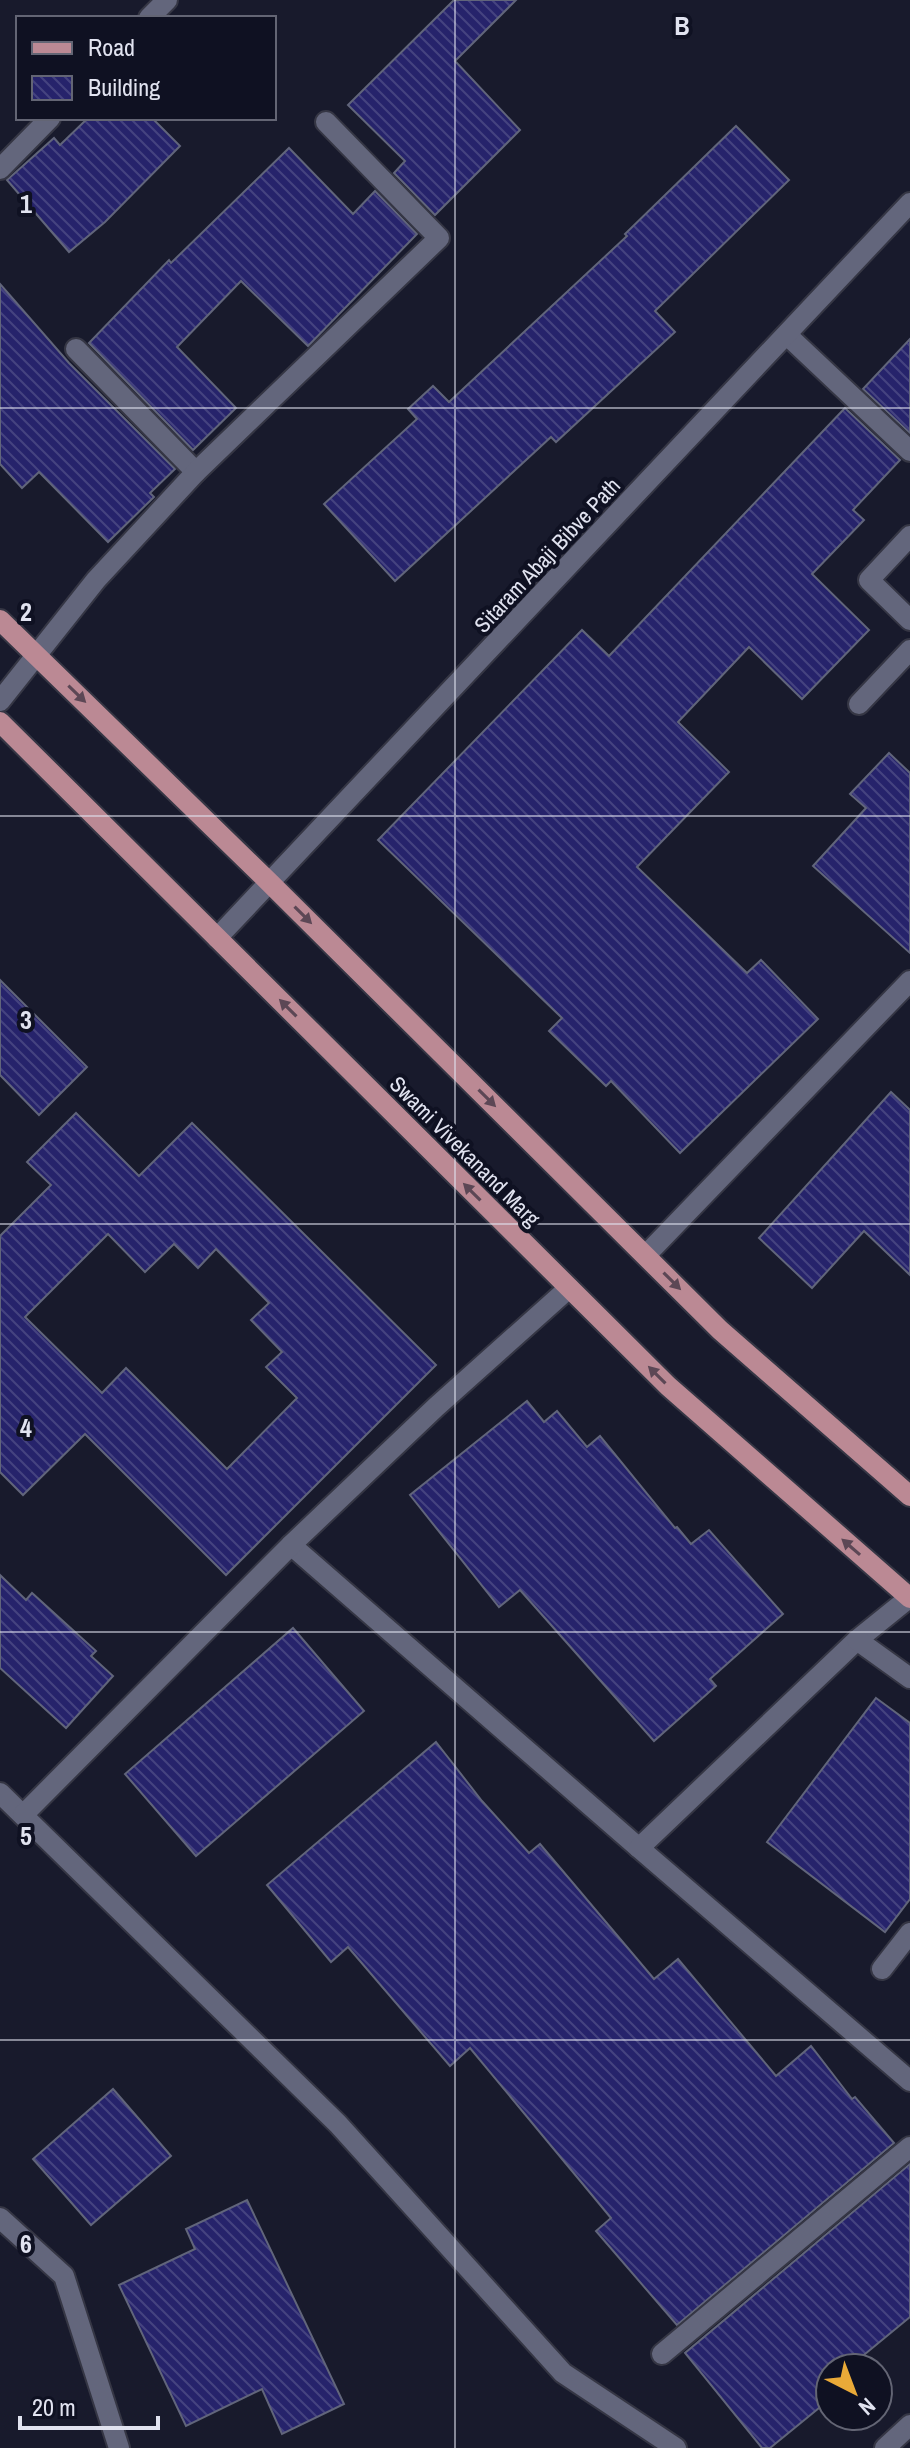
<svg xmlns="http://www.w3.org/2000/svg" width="910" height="2448" font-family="'Archivo Narrow',sans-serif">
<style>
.building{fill:url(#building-back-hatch);stroke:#61657b;stroke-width:2;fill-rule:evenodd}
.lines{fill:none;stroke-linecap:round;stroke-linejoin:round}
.minor-casing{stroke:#353644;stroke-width:24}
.major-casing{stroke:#353644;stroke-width:24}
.minor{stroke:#63667c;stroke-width:20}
.major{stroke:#bb8994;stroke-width:20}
.oneway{fill:#5c4755}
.grid{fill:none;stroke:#e1e3f0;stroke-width:2;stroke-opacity:0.55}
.labels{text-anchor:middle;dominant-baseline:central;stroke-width:8;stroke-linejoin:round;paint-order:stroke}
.street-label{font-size:22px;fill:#e1e3f0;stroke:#0f1122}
.grid-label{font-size:26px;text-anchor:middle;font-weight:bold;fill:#e1e3f0;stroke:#0f1122;stroke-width:8;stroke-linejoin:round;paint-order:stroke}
</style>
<defs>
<pattern id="building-back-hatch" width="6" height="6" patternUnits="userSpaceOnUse" patternTransform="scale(2)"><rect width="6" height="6" fill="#26236b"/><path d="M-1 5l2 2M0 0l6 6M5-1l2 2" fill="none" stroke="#454380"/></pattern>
</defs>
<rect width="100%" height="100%" fill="#181a2c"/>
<g class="building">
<path d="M 454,0 L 516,0 L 455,61 L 520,130 L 435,215 L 394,173 L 405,161 L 348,105 Z"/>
<path d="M 88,118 L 152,118 L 180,146 L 105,222 L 69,252 L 7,180 L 54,138 L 60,145 Z"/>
<path d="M 736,126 L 789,180 L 655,311 L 675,332 L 556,442 L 551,437 L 395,581 L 324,504 L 417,419 L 408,409 L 433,386 L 449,402 L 627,236 L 625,234 Z"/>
<path d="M 289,148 L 353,214 L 375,191 L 417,234 L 308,346 L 241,281 L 177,347 L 236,408 L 193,450 L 89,343 L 169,260 L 171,263 Z"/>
<path d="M 0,284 L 69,363 L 175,469 L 150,493 L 154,497 L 108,542 L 39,472 L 22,488 L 0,464 Z"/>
<path d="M 910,339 L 910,433 L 863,389 Z"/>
<path d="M 845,408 L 900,460 L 853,510 L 864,520 L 812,574 L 869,630 L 802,699 L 749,647 L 678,722 L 729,772 L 637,867 L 747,973 L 761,960 L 818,1019 L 680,1153 L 611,1081 L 606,1086 L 549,1031 L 562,1018 L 378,840 L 582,630 L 609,656 Z"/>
<path d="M 889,753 L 910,773 L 910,953 L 813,866 L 866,808 L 850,794 Z"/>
<path d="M 0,980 L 87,1067 L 39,1115 L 0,1075 Z"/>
<path d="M 891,1092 L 910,1110 L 910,1275 L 864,1231 L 812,1288 L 759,1238 Z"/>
<path d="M 76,1113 L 139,1176 L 192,1123 L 436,1365 L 226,1575 L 85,1434 L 23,1495 L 0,1472 L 0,1236 L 51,1185 L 27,1162 ZM 108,1234 L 145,1272 L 174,1244 L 198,1268 L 216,1249 L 269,1303 L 251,1320 L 282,1352 L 266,1367 L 297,1398 L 227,1469 L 126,1368 L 102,1393 L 25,1317 Z"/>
<path d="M 527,1401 L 544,1422 L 557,1411 L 587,1447 L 600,1436 L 675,1528 L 677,1527 L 691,1544 L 709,1530 L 783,1614 L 710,1679 L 716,1686 L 654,1741 L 520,1590 L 499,1607 L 410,1495 Z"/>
<path d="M 0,1575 L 26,1600 L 32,1593 L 96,1651 L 91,1656 L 113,1676 L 66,1728 L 0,1668 Z"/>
<path d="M 293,1628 L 364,1711 L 196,1856 L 125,1774 Z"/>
<path d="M 876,1698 L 910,1723 L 910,1899 L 885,1932 L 767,1842 Z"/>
<path d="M 436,1742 L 482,1801 L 529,1853 L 540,1844 L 654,1979 L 678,1959 L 776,2076 L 811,2046 L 852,2099 L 855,2097 L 894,2143 L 677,2325 L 596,2231 L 611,2218 L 470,2048 L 450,2066 L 348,1947 L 331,1962 L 267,1885 Z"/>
<path d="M 113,2089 L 171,2156 L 91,2225 L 33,2159 Z"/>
<path d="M 910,2164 L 910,2317 L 848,2368 L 830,2368 L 830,2399 L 770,2448 L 762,2448 L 685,2353 Z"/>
<path d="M 247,2200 L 344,2404 L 282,2434 L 262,2389 L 186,2426 L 119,2285 L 195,2249 L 186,2229 Z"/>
</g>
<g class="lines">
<g class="minor-casing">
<g id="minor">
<path d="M 149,18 L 167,0"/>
<path d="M 0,169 L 50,118"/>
<path d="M 787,335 L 910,451"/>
<path d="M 76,349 L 196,472"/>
<path d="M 910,536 L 869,580 L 910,620"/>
<path d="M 0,701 L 96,580 L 196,472 L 439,238 L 326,122"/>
<path d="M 859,704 L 910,650"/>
<path d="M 217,938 L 910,203"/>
<path d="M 646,1255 L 910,981"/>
<path d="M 291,1545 L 639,1848"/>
<path d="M 909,1598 L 857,1640 L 639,1848 L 910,2081"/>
<path d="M 857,1640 L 910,1678"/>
<path d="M 0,1793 L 338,2124 L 563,2373 L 676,2448"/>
<path d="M 23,1815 L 291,1545 L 436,1407 L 569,1288"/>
<path d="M 882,1969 L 910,1933"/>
<path d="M 0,2218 L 64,2276 L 119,2448"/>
<path d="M 662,2354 L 910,2147"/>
<path d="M 885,2448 L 910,2425"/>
</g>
</g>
<g class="major-casing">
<g id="major">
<path d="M 0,620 L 270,883 L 720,1330 L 910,1496"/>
<path d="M 0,722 L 668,1386 L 910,1598"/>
</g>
</g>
<use href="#minor" class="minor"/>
<use href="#major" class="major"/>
</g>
<defs><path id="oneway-solid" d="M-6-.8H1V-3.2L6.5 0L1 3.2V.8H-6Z" transform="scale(2)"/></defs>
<g class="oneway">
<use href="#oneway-solid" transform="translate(77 694) rotate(44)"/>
<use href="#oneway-solid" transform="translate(303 915) rotate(45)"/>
<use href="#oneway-solid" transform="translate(288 1008) rotate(-135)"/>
<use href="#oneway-solid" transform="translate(487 1098) rotate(45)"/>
<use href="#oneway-solid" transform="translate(472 1192) rotate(-135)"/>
<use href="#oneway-solid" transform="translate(672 1281) rotate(45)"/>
<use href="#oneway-solid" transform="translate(657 1375) rotate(-135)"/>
<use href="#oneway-solid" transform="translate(851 1547) rotate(-139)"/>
</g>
<path class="grid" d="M 455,0 L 455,2448M 0,408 L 910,408M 0,816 L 910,816M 0,1224 L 910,1224M 0,1632 L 910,1632M 0,2040 L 910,2040"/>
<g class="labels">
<g class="street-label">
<text transform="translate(547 555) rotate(-47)">Sitaram Abaji Bibve Path</text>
<text transform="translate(465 1151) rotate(45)">Swami Vivekanand Marg</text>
</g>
</g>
<g class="grid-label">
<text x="682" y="35">B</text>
<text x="26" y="213">1</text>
<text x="26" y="621">2</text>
<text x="26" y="1029">3</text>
<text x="26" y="1437">4</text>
<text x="26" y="1845">5</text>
<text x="26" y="2253">6</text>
</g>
<rect x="16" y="16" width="260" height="104" fill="#0f1122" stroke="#636574" stroke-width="2"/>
<rect x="32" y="42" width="40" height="12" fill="#bb8994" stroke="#636574" stroke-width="2"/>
<text x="88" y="56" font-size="24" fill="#e1e3f0">Road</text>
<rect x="32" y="76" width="40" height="24" fill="url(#building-back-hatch)" stroke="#636574" stroke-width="2"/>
<text x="88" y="96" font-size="24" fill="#e1e3f0">Building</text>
<g transform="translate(854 2392) rotate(138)"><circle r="38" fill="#0f1122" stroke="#636574" stroke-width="2"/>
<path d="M0-6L14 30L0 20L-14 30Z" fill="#eaaa38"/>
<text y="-12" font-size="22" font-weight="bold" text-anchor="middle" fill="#e1e3f0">N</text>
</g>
<path d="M20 2416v12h138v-12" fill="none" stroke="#e1e3f0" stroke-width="4"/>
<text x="32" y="2416" font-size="24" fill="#e1e3f0" stroke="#0f1122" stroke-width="6" paint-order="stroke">20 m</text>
</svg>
